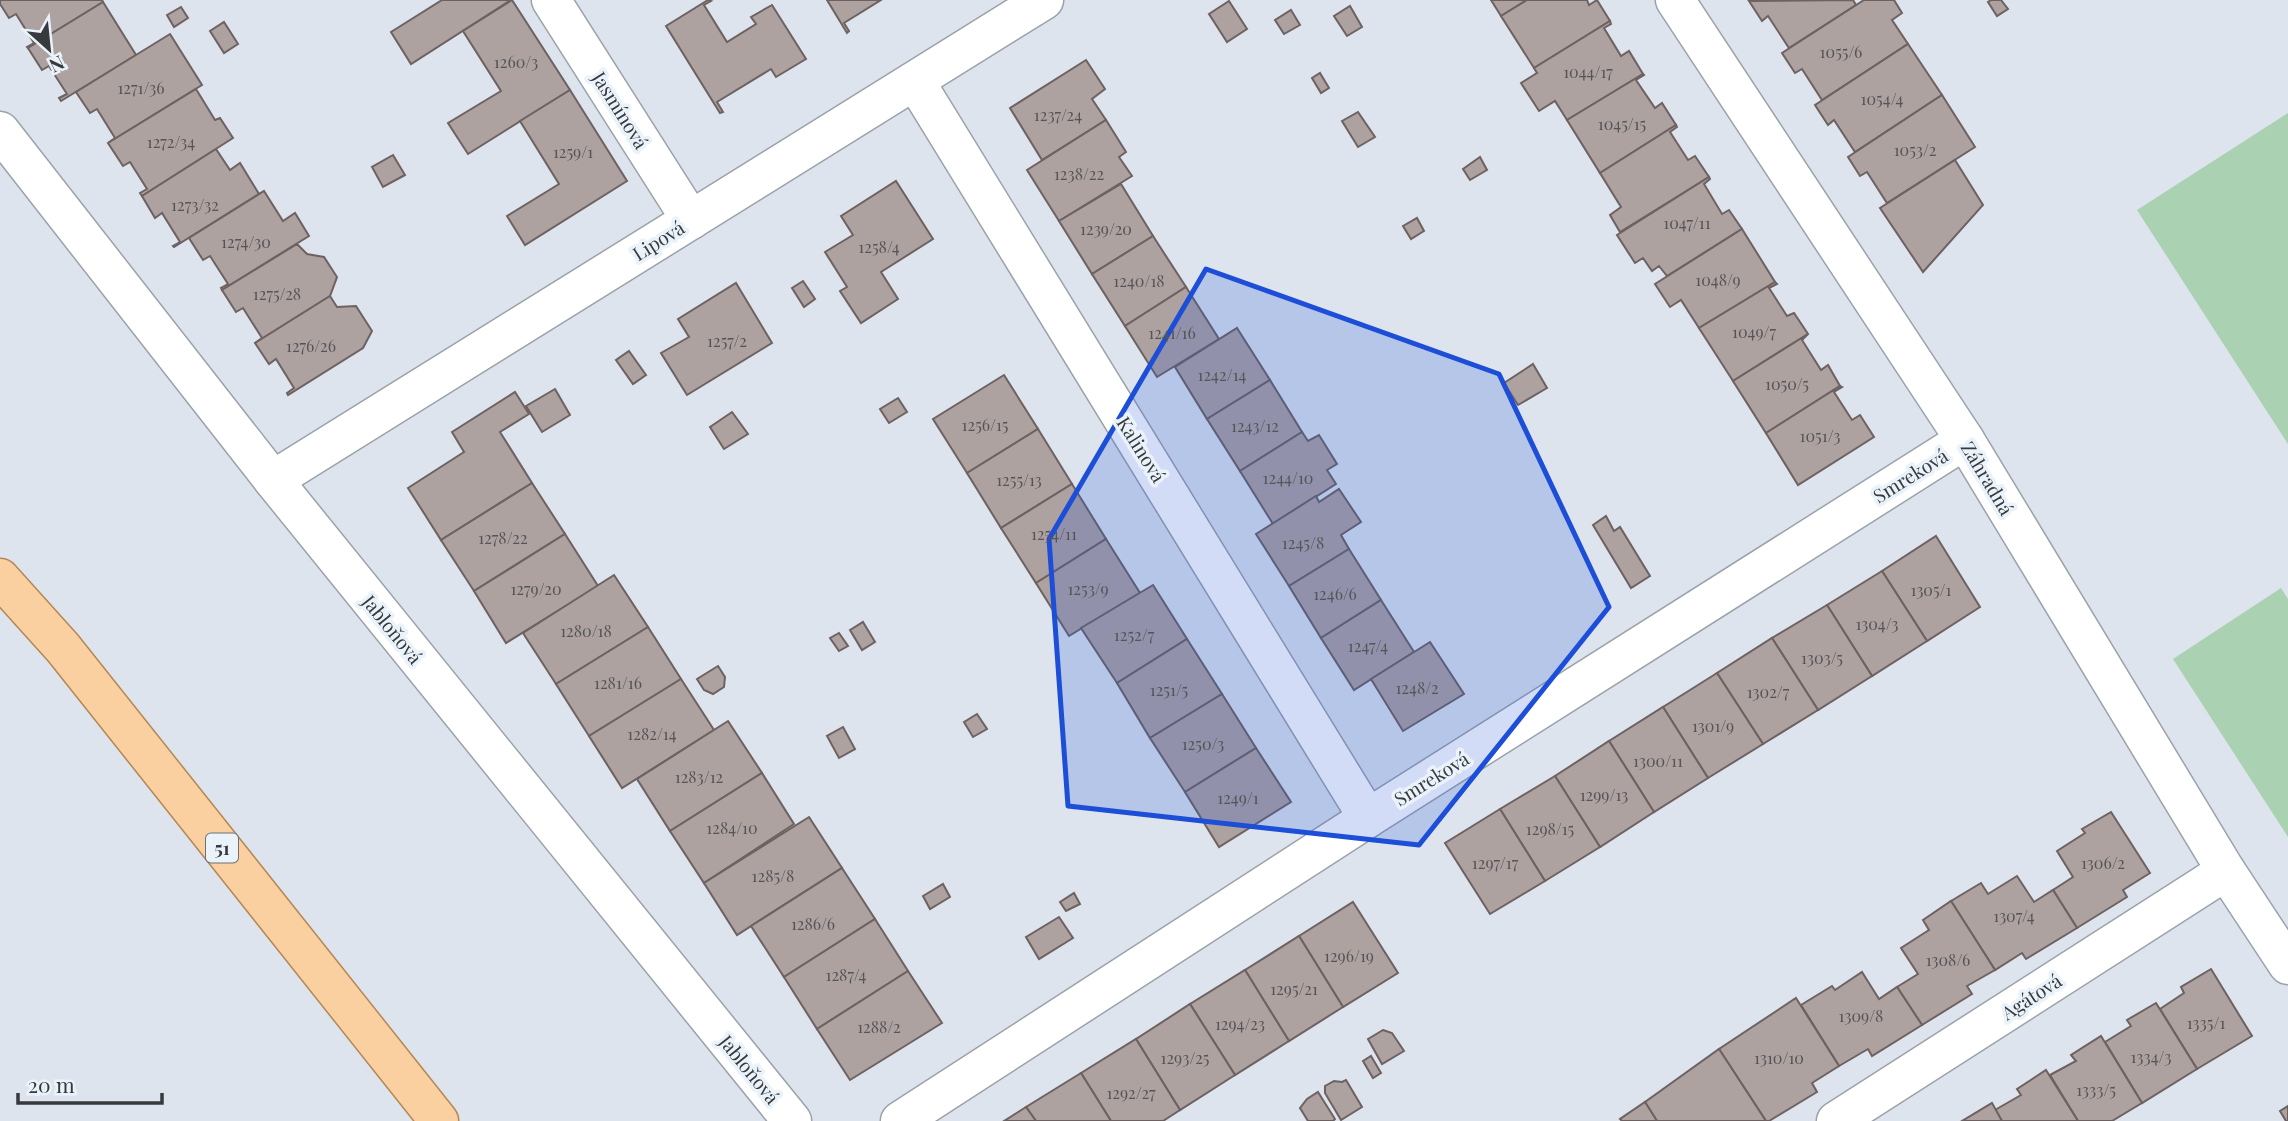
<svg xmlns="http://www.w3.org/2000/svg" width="2288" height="1121" font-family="'Playfair Display',serif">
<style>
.green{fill:#aad1b1}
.building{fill:#aea2a1;stroke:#6d6261;stroke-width:2}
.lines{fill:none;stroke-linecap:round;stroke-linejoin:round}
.minor-casing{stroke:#9ba2aa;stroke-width:41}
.major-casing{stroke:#b48754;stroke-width:41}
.minor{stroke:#fff;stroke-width:38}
.major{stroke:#fad0a0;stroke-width:38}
.marked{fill:#1d4ed8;fill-opacity:0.2;stroke:#1d4ed8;stroke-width:5;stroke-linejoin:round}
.labels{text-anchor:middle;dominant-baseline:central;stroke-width:7;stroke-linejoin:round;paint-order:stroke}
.number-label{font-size:16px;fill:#555456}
.shield{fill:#eaf2fa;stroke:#6d7176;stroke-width:2}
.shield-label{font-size:18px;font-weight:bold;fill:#373a3d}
.street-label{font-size:19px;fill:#373a3d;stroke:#eaf2fa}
</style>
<rect width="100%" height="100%" fill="#dde4ed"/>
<g class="green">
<path d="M 2288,113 L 2288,444 L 2137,210 Z"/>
<path d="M 2281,588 L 2288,599 L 2288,837 L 2173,659 Z"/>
</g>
<g class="building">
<path d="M 0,0 L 102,0 L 103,2 L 28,48 L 27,47 L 34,43 L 16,14 L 9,18 L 0,4 Z"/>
<path d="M 442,0 L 511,0 L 411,64 L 391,32 Z"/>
<path d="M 512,0 L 570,90 L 468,154 L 448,123 L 501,91 L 463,31 Z"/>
<path d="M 708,0 L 711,1 L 704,5 L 727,42 L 756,24 L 751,17 L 772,5 L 806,59 L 776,77 L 771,69 L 717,102 L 723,112 L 720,113 L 666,26 Z"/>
<path d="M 827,0 L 881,0 L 844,23 L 849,31 L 847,33 Z"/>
<path d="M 1491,0 L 1527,0 L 1501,16 Z"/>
<path d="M 1527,0 L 1587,0 L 1589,5 L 1597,0 L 1610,21 L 1534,68 L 1501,16 Z"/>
<path d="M 1853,0 L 1856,5 L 1789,48 L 1768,16 L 1762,21 L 1749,1 Z"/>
<path d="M 1864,0 L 1894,0 L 1902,13 L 1892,20 L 1908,44 L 1822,100 L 1802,69 L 1795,73 L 1782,53 Z"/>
<path d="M 1991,0 L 2001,0 L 2008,9 L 1997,16 L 1988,2 Z"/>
<path d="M 1229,1 L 1247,29 L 1227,42 L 1209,14 Z"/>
<path d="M 103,2 L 136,55 L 61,101 L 59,98 L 67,94 L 49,66 L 42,70 L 28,48 Z"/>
<path d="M 1350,6 L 1362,27 L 1347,36 L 1334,16 Z"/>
<path d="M 181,7 L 188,18 L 174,27 L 167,15 Z"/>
<path d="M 1291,10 L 1300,25 L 1284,34 L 1275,20 Z"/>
<path d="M 1610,21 L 1611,24 L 1604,28 L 1621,56 L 1629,51 L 1643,74 L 1567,120 L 1555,101 L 1539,111 L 1521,83 L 1537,73 L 1534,68 Z"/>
<path d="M 224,22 L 238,44 L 224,53 L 210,31 Z"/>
<path d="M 170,34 L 202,85 L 108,143 L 115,138 L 97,109 L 90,113 L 76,92 Z"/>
<path d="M 1908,44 L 1942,95 L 1855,152 L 1834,120 L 1828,125 L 1815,105 Z"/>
<path d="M 1086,60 L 1105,89 L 1092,99 L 1106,120 L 1042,160 L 1010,108 Z"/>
<path d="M 1320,73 L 1329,88 L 1321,93 L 1312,78 Z"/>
<path d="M 1643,74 L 1644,75 L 1636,80 L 1655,108 L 1662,103 L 1676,125 L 1600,173 L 1567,120 Z"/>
<path d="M 196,89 L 215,120 L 220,118 L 233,138 L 142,196 L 140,193 L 147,189 L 130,162 L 123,166 L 108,143 Z"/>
<path d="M 570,90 L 627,181 L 525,245 L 507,216 L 559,184 L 520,121 Z"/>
<path d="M 1942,95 L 1975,147 L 1887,203 L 1867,172 L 1860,176 L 1848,157 Z"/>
<path d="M 1358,112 L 1375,137 L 1358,147 L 1342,121 Z"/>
<path d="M 1106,120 L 1126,152 L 1119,157 L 1132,176 L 1059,221 L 1027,170 Z"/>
<path d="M 1676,125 L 1677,127 L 1670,132 L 1688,160 L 1695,156 L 1709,177 L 1620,232 L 1610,215 L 1621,207 L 1600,173 Z"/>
<path d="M 216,149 L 230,170 L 240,163 L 259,194 L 174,247 L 173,246 L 180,242 L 162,213 L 155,218 L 142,196 Z"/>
<path d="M 393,155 L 405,175 L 383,187 L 372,167 Z"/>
<path d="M 1480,157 L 1487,170 L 1470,180 L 1463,169 Z"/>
<path d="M 1955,160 L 1983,205 L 1923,272 L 1880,208 Z"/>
<path d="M 1709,177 L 1710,179 L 1704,184 L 1722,214 L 1729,210 L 1742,229 L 1667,276 L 1659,266 L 1652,271 L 1643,258 L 1635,263 L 1617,235 Z"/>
<path d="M 896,181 L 933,239 L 881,272 L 898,299 L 861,323 L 840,291 L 847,287 L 825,252 L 853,235 L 841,216 Z"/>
<path d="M 1121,184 L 1153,236 L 1092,274 L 1059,221 Z"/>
<path d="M 264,191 L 283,221 L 295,213 L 309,236 L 222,290 L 221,288 L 228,284 L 210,256 L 203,260 L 189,238 Z"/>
<path d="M 1417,218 L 1424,231 L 1411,239 L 1403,226 Z"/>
<path d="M 1742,229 L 1775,282 L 1699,328 L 1681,300 L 1670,307 L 1655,284 Z"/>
<path d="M 1153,236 L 1186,287 L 1125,326 L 1092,274 Z"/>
<path d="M 297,244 L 307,254 L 324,257 L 337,277 L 330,296 L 255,343 L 262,338 L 243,308 L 236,312 L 222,290 Z"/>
<path d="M 803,281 L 815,299 L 804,307 L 792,288 Z"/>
<path d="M 1775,282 L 1777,284 L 1769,288 L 1787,316 L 1794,313 L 1808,334 L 1733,381 L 1699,328 Z"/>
<path d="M 736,283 L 772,343 L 687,395 L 661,353 L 689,337 L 678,319 Z"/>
<path d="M 1186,287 L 1219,339 L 1157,377 L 1125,326 Z"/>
<path d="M 330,296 L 337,307 L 356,306 L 372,331 L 363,348 L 288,395 L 287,393 L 294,388 L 276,359 L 269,364 L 255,343 Z"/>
<path d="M 1237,328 L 1270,380 L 1207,419 L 1175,367 Z"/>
<path d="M 1808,334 L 1802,340 L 1821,370 L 1828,365 L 1840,386 L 1766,433 L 1733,381 Z"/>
<path d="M 629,351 L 646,375 L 633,384 L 616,360 Z"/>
<path d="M 1533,364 L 1547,388 L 1518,405 L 1504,383 Z"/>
<path d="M 1004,375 L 1038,429 L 967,473 L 933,419 Z"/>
<path d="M 1270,380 L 1302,432 L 1240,471 L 1207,419 Z"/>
<path d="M 1840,386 L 1842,387 L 1834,392 L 1852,420 L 1860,415 L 1874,437 L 1798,485 L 1766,433 Z"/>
<path d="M 555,389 L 570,415 L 542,432 L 526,406 Z"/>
<path d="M 515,392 L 529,414 L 500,432 L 532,483 L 441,540 L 408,488 L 464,452 L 452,432 Z"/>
<path d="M 898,398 L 907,412 L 889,423 L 880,409 Z"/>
<path d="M 732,412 L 748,434 L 724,449 L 710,427 Z"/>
<path d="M 1038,429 L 1072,484 L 1001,528 L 967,473 Z"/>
<path d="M 1302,432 L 1308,441 L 1319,435 L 1337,464 L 1327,470 L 1336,484 L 1273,524 L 1240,471 Z"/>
<path d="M 532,483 L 565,534 L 474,591 L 441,540 Z"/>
<path d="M 1072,484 L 1106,539 L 1036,583 L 1001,528 Z"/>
<path d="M 1339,489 L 1361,522 L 1341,535 L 1349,549 L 1289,586 L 1256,534 L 1316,496 L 1319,502 Z"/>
<path d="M 1606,516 L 1614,531 L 1620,527 L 1650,576 L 1631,588 L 1593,525 Z"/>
<path d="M 565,534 L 598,586 L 506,643 L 474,591 Z"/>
<path d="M 1936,536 L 1980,607 L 1927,641 L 1882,571 Z"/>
<path d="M 1106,539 L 1140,593 L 1069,636 L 1036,583 Z"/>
<path d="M 1349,549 L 1381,600 L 1321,638 L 1289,586 Z"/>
<path d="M 1882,571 L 1927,641 L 1872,676 L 1827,605 Z"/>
<path d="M 614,575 L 648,627 L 556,684 L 523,633 Z"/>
<path d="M 1153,585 L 1187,639 L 1117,683 L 1081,628 Z"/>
<path d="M 1381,600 L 1414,652 L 1354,690 L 1321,638 Z"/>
<path d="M 1827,605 L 1872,676 L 1818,710 L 1772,638 Z"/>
<path d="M 863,622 L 875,642 L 862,650 L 850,630 Z"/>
<path d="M 648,627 L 681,679 L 589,736 L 556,684 Z"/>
<path d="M 839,633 L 848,646 L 839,651 L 830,638 Z"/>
<path d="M 1772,638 L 1818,710 L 1763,744 L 1717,673 Z"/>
<path d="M 1187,639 L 1222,694 L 1150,738 L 1117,683 Z"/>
<path d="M 1430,642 L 1464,694 L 1403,731 L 1371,679 Z"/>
<path d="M 718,666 L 725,677 L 724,687 L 713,694 L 704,690 L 697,679 Z"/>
<path d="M 1717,673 L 1763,744 L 1708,778 L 1663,707 Z"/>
<path d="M 681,679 L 714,730 L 622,788 L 589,736 Z"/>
<path d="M 1222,694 L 1256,748 L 1185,792 L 1150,738 Z"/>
<path d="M 1663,707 L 1708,778 L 1654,812 L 1609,741 Z"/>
<path d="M 977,714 L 987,729 L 973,737 L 964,722 Z"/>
<path d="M 728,721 L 762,773 L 670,831 L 637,779 Z"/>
<path d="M 843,727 L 855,749 L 839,758 L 827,736 Z"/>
<path d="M 1609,741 L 1654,812 L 1600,847 L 1555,776 Z"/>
<path d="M 1256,748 L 1291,802 L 1219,847 L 1185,792 Z"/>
<path d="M 762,773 L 794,824 L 704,883 L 670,831 Z"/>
<path d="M 1555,776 L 1600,847 L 1545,881 L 1500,809 Z"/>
<path d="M 1500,809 L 1545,881 L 1490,914 L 1445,843 Z"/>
<path d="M 2111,812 L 2150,873 L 2123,890 L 2127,897 L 2077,928 L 2053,890 L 2073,877 L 2057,851 L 2085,833 L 2082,829 Z"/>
<path d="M 809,817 L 842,868 L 737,935 L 704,883 Z"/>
<path d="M 842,868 L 875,919 L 784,977 L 751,926 Z"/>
<path d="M 2017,876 L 2034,902 L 2053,890 L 2077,928 L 2026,959 L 2022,953 L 1995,970 L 1951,901 L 1981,883 L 1988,894 Z"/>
<path d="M 943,884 L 950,897 L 930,909 L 923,896 Z"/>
<path d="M 1074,893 L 1080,904 L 1066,911 L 1060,902 Z"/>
<path d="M 1951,901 L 1995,970 L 1967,986 L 1972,994 L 1922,1025 L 1897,987 L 1918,974 L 1901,948 L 1929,930 L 1923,920 Z"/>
<path d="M 1353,902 L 1398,973 L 1343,1007 L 1299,936 Z"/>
<path d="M 1059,917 L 1073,938 L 1039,959 L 1026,937 Z"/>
<path d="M 875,919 L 908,971 L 817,1029 L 784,977 Z"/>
<path d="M 1299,936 L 1343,1007 L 1289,1041 L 1245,970 Z"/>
<path d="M 2211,969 L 2252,1036 L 2197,1069 L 2160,1009 L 2184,993 L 2181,987 Z"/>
<path d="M 1245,970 L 1289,1041 L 1235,1075 L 1190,1004 Z"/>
<path d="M 908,971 L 942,1023 L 850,1080 L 817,1029 Z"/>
<path d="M 1862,972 L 1879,999 L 1897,987 L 1922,1025 L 1872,1056 L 1868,1049 L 1839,1066 L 1801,1005 L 1832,986 L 1835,990 Z"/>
<path d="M 1796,998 L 1839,1066 L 1812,1083 L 1817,1092 L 1769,1121 L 1766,1121 L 1719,1049 Z"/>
<path d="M 2156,1003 L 2197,1069 L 2142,1103 L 2105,1042 L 2131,1026 L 2127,1020 Z"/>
<path d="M 1190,1004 L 1235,1075 L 1180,1110 L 1136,1039 Z"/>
<path d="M 1383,1030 L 1392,1033 L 1404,1051 L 1382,1064 L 1368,1039 Z"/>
<path d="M 2101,1036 L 2142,1103 L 2112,1121 L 2078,1121 L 2050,1075 L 2076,1061 L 2071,1055 Z"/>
<path d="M 1136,1039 L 1180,1110 L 1163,1121 L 1111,1121 L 1081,1073 Z"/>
<path d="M 1719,1049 L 1766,1121 L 1657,1121 L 1645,1102 Z"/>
<path d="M 1371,1056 L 1381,1073 L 1373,1078 L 1363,1061 Z"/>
<path d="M 2046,1070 L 2078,1121 L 2002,1121 L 1995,1110 L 2021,1095 L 2017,1089 Z"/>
<path d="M 1081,1073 L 1111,1121 L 1036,1121 L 1026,1107 Z"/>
<path d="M 1346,1080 L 1362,1107 L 1341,1120 L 1325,1093 L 1325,1086 L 1334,1081 L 1342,1082 Z"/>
<path d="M 1318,1092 L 1335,1119 L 1333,1121 L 1308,1121 L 1300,1108 L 1307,1099 Z"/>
<path d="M 1645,1102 L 1657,1121 L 1622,1121 L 1620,1119 Z"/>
<path d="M 1992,1103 L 2002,1121 L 1962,1121 Z"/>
<path d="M 2288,1106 L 2288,1121 L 2286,1121 L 2280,1111 Z"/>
<path d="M 1026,1107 L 1036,1121 L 1004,1121 Z"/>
</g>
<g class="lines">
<g class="minor-casing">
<g id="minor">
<path d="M 551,0 L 691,220"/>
<path d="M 1675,0 L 1965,440 L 2226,871 L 2288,965"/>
<path d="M 915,81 L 1368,818"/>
<path d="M 0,131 L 273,480 L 792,1121"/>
<path d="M 273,480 L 1044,0"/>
<path d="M 900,1121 L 1368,818 L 1965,440"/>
<path d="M 1836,1121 L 2226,871"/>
</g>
</g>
<g class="major-casing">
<path id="major" d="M 0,578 L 63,648 L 439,1121"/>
</g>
<use href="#minor" class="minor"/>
<use href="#major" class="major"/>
</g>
<path class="marked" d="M 1206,269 L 1499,374 L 1609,607 L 1419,845 L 1068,806 L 1049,539 Z"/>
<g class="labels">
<g class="number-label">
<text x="1841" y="51">1055/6</text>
<text x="516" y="61">1260/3</text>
<text x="1588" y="71">1044/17</text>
<text x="141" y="87">1271/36</text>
<text x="1882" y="98">1054/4</text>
<text x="1058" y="114">1237/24</text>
<text x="1622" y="123">1045/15</text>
<text x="171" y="141">1272/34</text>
<text x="1915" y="149">1053/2</text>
<text x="573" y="151">1259/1</text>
<text x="1079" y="173">1238/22</text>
<text x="195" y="204">1273/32</text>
<text x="1687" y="222">1047/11</text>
<text x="1106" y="228">1239/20</text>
<text x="246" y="241">1274/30</text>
<text x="879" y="246">1258/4</text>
<text x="1718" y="279">1048/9</text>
<text x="1139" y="280">1240/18</text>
<text x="277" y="293">1275/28</text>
<text x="1754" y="331">1049/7</text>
<text x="1172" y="332">1241/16</text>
<text x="727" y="340">1257/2</text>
<text x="311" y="345">1276/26</text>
<text x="1222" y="374">1242/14</text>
<text x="1787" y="383">1050/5</text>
<text x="985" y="424">1256/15</text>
<text x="1255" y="425">1243/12</text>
<text x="1820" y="435">1051/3</text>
<text x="1288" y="477">1244/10</text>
<text x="1019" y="479">1255/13</text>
<text x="1054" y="533">1254/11</text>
<text x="503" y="537">1278/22</text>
<text x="1303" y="542">1245/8</text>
<text x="536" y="588">1279/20</text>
<text x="1088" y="588">1253/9</text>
<text x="1931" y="589">1305/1</text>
<text x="1335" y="593">1246/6</text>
<text x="1877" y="623">1304/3</text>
<text x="586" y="630">1280/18</text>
<text x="1134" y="634">1252/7</text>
<text x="1368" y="645">1247/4</text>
<text x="1822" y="657">1303/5</text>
<text x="618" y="682">1281/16</text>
<text x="1417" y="687">1248/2</text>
<text x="1169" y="689">1251/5</text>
<text x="1768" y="691">1302/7</text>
<text x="1713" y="725">1301/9</text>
<text x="652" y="733">1282/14</text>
<text x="1203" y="743">1250/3</text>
<text x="1658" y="760">1300/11</text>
<text x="699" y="776">1283/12</text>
<text x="1604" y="794">1299/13</text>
<text x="1238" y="797">1249/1</text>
<text x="732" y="827">1284/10</text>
<text x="1550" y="828">1298/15</text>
<text x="1495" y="862">1297/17</text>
<text x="2103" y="862">1306/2</text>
<text x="773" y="875">1285/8</text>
<text x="2014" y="915">1307/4</text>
<text x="813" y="923">1286/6</text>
<text x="1349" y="955">1296/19</text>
<text x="1948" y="959">1308/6</text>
<text x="846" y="974">1287/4</text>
<text x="1294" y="988">1295/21</text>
<text x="1861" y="1015">1309/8</text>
<text x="2206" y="1022">1335/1</text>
<text x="1240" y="1023">1294/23</text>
<text x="879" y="1026">1288/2</text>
<text x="2151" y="1056">1334/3</text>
<text x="1185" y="1057">1293/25</text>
<text x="1779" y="1057">1310/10</text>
<text x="2096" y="1089">1333/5</text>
<text x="1131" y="1092">1292/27</text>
</g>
<rect class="shield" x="206" y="833.5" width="32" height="29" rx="5"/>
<g class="shield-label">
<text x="222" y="848">51</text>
</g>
<g class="street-label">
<text transform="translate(621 110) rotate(58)">Jasmínová</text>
<text transform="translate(658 240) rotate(-32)">Lipová</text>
<text transform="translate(1142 449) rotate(58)">Kalinová</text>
<text transform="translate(1910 475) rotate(-32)">Smreková</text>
<text transform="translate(1988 478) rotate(59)">Záhradná</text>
<text transform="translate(393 629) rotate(51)">Jabloňová</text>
<text transform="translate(1431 778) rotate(-32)">Smreková</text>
<text transform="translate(2031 996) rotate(-33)">Agátová</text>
<text transform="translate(750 1069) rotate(51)">Jabloňová</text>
</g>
</g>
<g transform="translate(49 49) rotate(153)" stroke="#eaf2fa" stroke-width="5" paint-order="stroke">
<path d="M0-5L12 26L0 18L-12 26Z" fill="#373a3d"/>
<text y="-10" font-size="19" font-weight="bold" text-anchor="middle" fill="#373a3d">N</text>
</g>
<path d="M18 1093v10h144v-10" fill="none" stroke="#373a3d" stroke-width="3.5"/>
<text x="28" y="1093" font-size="21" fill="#373a3d" stroke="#eaf2fa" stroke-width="5" paint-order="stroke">20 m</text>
</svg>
